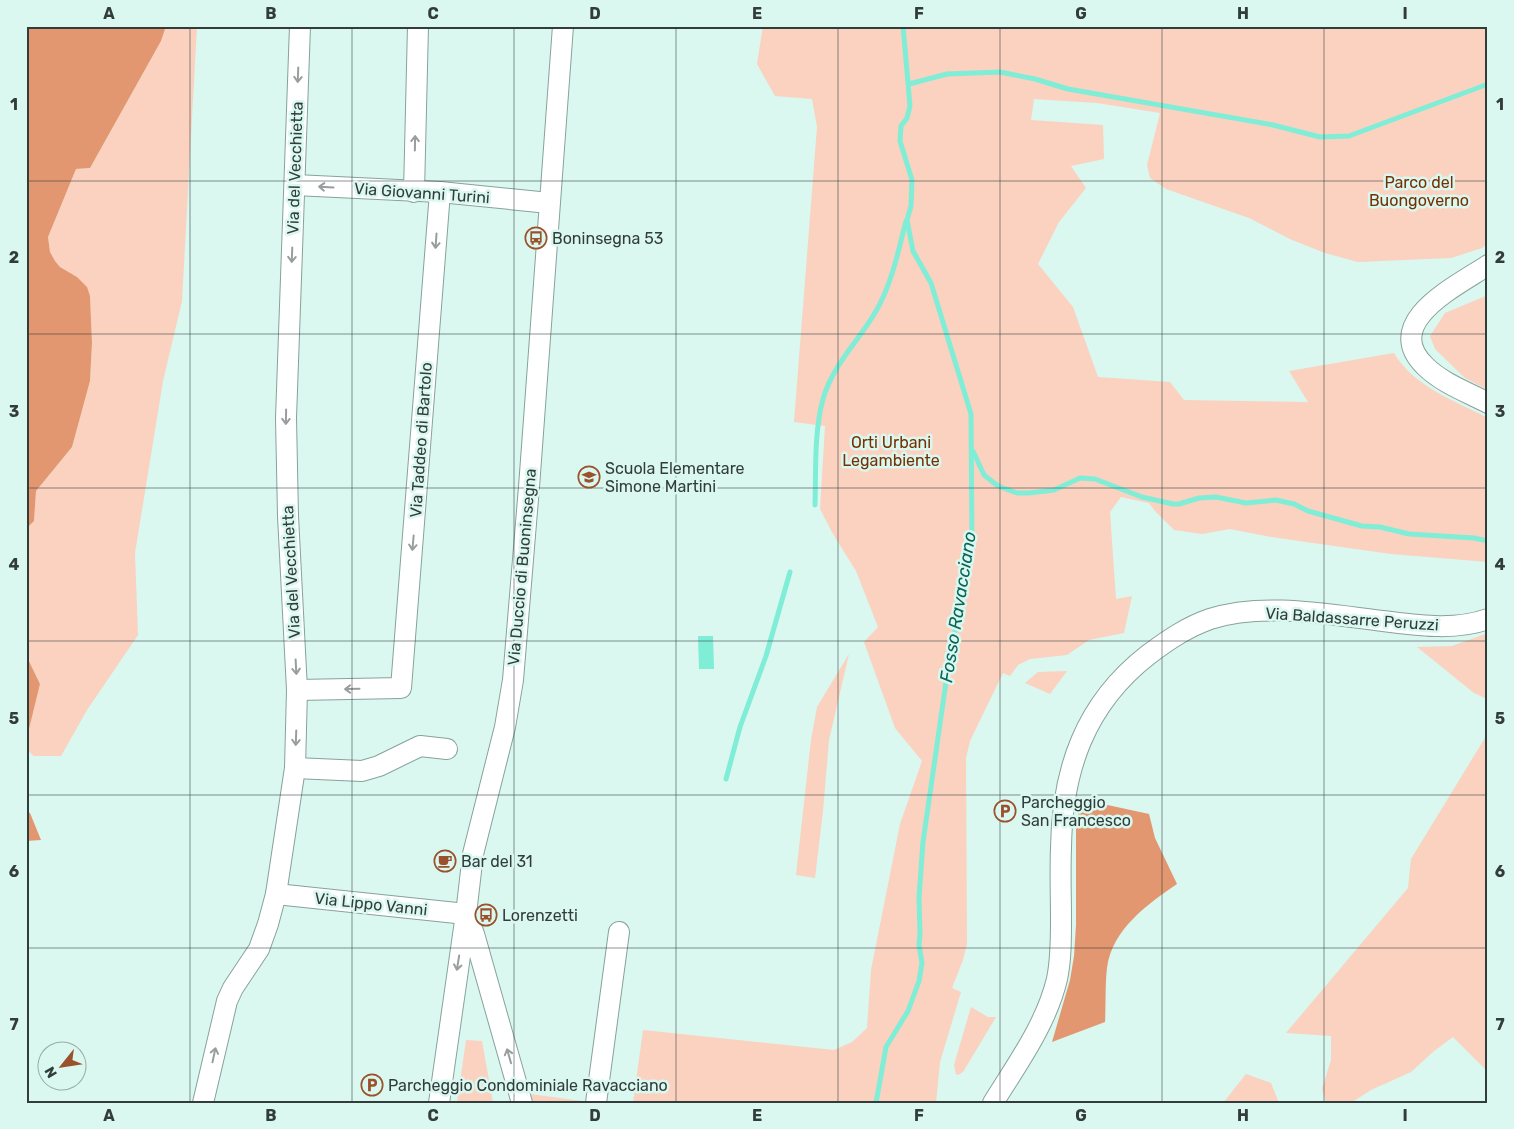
<svg xmlns="http://www.w3.org/2000/svg" width="1514" height="1129" font-family="Rubik,sans-serif">
<style>
.green{fill:#fad2bf}
.forest{fill:#e39770}
.water{fill:#80edd7}
.lines{fill:none;stroke-linecap:round;stroke-linejoin:round}
.stream{stroke:#80edd7;stroke-width:5}
.minor-casing{stroke:#87a29c;stroke-width:22}
.minor{stroke:#fff;stroke-width:20}
.oneway{stroke:#989e9d}
.grid{fill:none;stroke:#323d3b;stroke-width:1;stroke-opacity:0.55}
.labels{text-anchor:middle;dominant-baseline:central;stroke-width:5;stroke-linejoin:round;paint-order:stroke}
.street-label{font-size:16px;fill:#323d3b;stroke:#daf7f0}
.park-label{font-size:16px;fill:#753102;stroke:#daf7f0}
.poi-label{font-size:16px;fill:#323d3b;stroke:#daf7f0;text-anchor:start}
.water-label{font-size:18px;font-style:italic;fill:#076658;stroke:#daf7f0}
.neatline{fill:none;stroke:#323d3b;stroke-width:2}
.grid-label{font-size:16px;text-anchor:middle;font-weight:bold;fill:#323d3b}
</style>
<rect width="100%" height="100%" fill="#daf7f0"/>
<g class="green">
<path d="M 166,26 L 197,26 L 182,301 L 163,381 L 135,553 L 138,635 L 87,710 L 61,756 L 34,756 L 26,749 L 26,731 L 29,729 L 40,684 L 26,655 L 26,529 L 34,521 L 36,491 L 72,447 L 90,381 L 92,343 L 90,296 L 77,277 L 60,267 L 55,261 L 50,252 L 48,237 L 76,169 L 90,168 L 161,41 Z"/>
<path d="M 763,26 L 1488,26 L 1488,243 L 1482,248 L 1451,258 L 1358,262 L 1325,253 L 1292,240 L 1249,218 L 1166,189 L 1150,178 L 1147,165 L 1160,113 L 1097,103 L 1034,99 L 1031,120 L 1103,125 L 1104,159 L 1071,166 L 1086,188 L 1059,222 L 1038,264 L 1073,307 L 1098,377 L 1170,382 L 1184,400 L 1308,402 L 1289,371 L 1394,353 C 1413,386 1455,401 1488,418 L 1488,562 L 1391,554 L 1271,537 L 1230,529 L 1202,534 L 1174,530 L 1155,511 L 1149,503 L 1121,497 L 1110,512 L 1116,599 L 1132,596 L 1124,633 L 1089,640 L 1067,655 L 1030,659 L 1018,665 L 1010,676 L 1003,673 L 970,741 L 966,758 L 967,944 L 963,960 L 952,988 L 961,992 L 940,1062 L 936,1103 L 633,1103 L 643,1030 L 834,1050 L 852,1042 L 867,1028 L 871,970 L 900,824 L 922,761 L 895,728 L 864,642 L 878,627 L 856,571 L 833,534 L 820,509 L 825,426 L 794,422 L 817,127 L 812,99 L 775,96 L 757,64 Z"/>
<path d="M 1488,295 L 1488,390 L 1465,378 L 1435,349 L 1430,336 L 1445,313 Z"/>
<path d="M 1488,633 L 1487,699 L 1474,693 L 1417,647 L 1452,646 Z"/>
<path d="M 849,654 L 829,740 L 823,811 L 815,878 L 796,875 L 811,740 L 817,707 Z"/>
<path d="M 1067,671 L 1050,694 L 1025,683 L 1038,672 Z"/>
<path d="M 1488,733 L 1488,1072 L 1453,1037 L 1434,1051 L 1411,1072 L 1371,1090 L 1351,1103 L 1326,1103 L 1322,1089 L 1331,1060 L 1331,1036 L 1286,1033 L 1408,888 L 1411,859 Z"/>
<path d="M 971,1007 L 988,1017 L 996,1017 L 963,1072 L 958,1075 L 956,1074 L 954,1065 Z"/>
<path d="M 466,1040 L 482,1041 L 493,1103 L 457,1103 Z"/>
<path d="M 1246,1074 L 1271,1083 L 1279,1103 L 1223,1103 Z"/>
<path d="M 530,1094 L 582,1101 L 582,1103 L 533,1103 Z"/>
</g>
<g class="forest">
<path d="M 26,26 L 166,26 L 161,41 L 90,168 L 76,169 L 48,237 L 50,252 L 55,261 L 60,267 L 77,277 L 87,287 L 90,296 L 92,343 L 90,381 L 72,447 L 36,491 L 34,521 L 26,529 Z"/>
<path d="M 26,655 L 40,684 L 29,729 L 26,731 Z"/>
<path d="M 1080,799 L 1149,814 L 1155,838 L 1177,884 C 1148,904 1112,929 1107,968 C 1105,985 1106,1004 1105,1022 L 1052,1042 L 1070,980 L 1074,956 L 1076,925 L 1076,828 Z"/>
<path d="M 26,811 L 30,813 L 41,840 L 26,841 Z"/>
</g>
<path class="water" d="M 698,636 L 713,636 L 714,669 L 699,669 Z"/>
<g class="lines">
<g class="stream">
<path d="M 909,84 L 947,74 L 1000,72 L 1035,79 L 1068,89 L 1273,125 L 1320,137 L 1349,136 L 1488,84"/>
<path d="M 973,451 L 984,475 L 998,486 L 1017,493 L 1029,493 L 1054,490 L 1080,478 L 1095,479 L 1142,497 L 1173,504 L 1179,504 L 1199,498 L 1216,497 L 1246,503 L 1276,500 L 1294,504 L 1308,511 L 1362,526 L 1380,527 L 1409,534 L 1474,538 L 1488,541"/>
<path d="M 815,505 C 816,470 814,432 823,399 C 833,364 859,341 876,311 C 892,283 898,252 906,221"/>
<path d="M 726,779 L 740,727 L 766,656 L 790,572"/>
<path d="M 876,1103 L 886,1047 L 908,1011 L 919,981 L 922,963 L 919,945 L 920,934 L 919,897 L 923,842 L 948,668 L 972,541 L 971,414 L 931,283 L 913,251 L 907,220 L 911,206 L 912,180 L 900,141 L 901,126 L 907,118 L 910,106 L 903,26"/>
</g>
<g class="minor-casing">
<g id="minor">
<path d="M 295,185 L 440,192 L 549,203"/>
<path d="M 414,192 L 418,26"/>
<path d="M 1488,265 C 1457,286 1380,322 1425,366 C 1442,383 1467,392 1488,403"/>
<path d="M 297,690 L 401,688 L 440,192"/>
<path d="M 295,768 L 362,771 L 379,766 L 420,746 L 447,749"/>
<path d="M 276,894 L 466,914"/>
<path d="M 467,916 L 474,934 L 522,1103"/>
<path d="M 203,1103 L 227,1001 L 233,988 L 259,949 L 268,924 L 276,894 L 295,768 L 297,690 L 288,516 L 286,418 L 300,26"/>
<path d="M 439,1103 L 466,914 L 473,854 L 505,727 L 513,680 L 529,487 L 563,26"/>
<path d="M 596,1103 L 619,932"/>
<path d="M 993,1103 C 1017,1064 1046,1025 1057,979 C 1061,960 1061,940 1061,920 C 1061,896 1060,872 1061,848 C 1062,770 1085,704 1148,655 C 1168,640 1187,627 1210,619 C 1265,601 1335,616 1391,622 C 1423,626 1457,630 1488,619"/>
</g>
</g>
<use href="#minor" class="minor"/>
</g>
<defs><path id="oneway-shaft" d="M-6 0H5M1.5-3L5.5 0L1.5 3" fill="none" stroke-width="1.6" stroke-linecap="round" stroke-linejoin="round" transform="scale(1.25)"/></defs>
<g class="oneway">
<use href="#oneway-shaft" transform="translate(298 75) rotate(92)"/>
<use href="#oneway-shaft" transform="translate(415 143) rotate(-89)"/>
<use href="#oneway-shaft" transform="translate(326 187) rotate(-177)"/>
<use href="#oneway-shaft" transform="translate(436 241) rotate(94)"/>
<use href="#oneway-shaft" transform="translate(292 255) rotate(92)"/>
<use href="#oneway-shaft" transform="translate(286 417) rotate(91)"/>
<use href="#oneway-shaft" transform="translate(413 543) rotate(95)"/>
<use href="#oneway-shaft" transform="translate(296 667) rotate(87)"/>
<use href="#oneway-shaft" transform="translate(352 689) rotate(179)"/>
<use href="#oneway-shaft" transform="translate(296 738) rotate(92)"/>
<use href="#oneway-shaft" transform="translate(458 963) rotate(99)"/>
<use href="#oneway-shaft" transform="translate(214 1055) rotate(-78)"/>
<use href="#oneway-shaft" transform="translate(509 1056) rotate(-106)"/>
</g>
<path class="grid" d="M 190,26 L 190,1103M 352,26 L 352,1103M 514,26 L 514,1103M 676,26 L 676,1103M 838,26 L 838,1103M 1000,26 L 1000,1103M 1162,26 L 1162,1103M 1324,26 L 1324,1103M 26,181 L 1488,181M 26,334 L 1488,334M 26,488 L 1488,488M 26,641 L 1488,641M 26,795 L 1488,795M 26,948 L 1488,948"/>
<defs>
<g id="bus-ring" transform="scale(1.125)"><circle r="9.5" fill="#daf7f0" stroke="#99522b" stroke-width="1.5"/><path d="M-5-6H5V4H4V6H2V4H-2V6H-4V4H-5ZM-3.5-4V0h7V-4ZM-3.5 1.2v1.5H-2V1.2ZM2 1.2v1.5H3.5V1.2Z" fill="#99522b"/></g>
<g id="school-ring" transform="scale(1.125)"><circle r="9.5" fill="#daf7f0" stroke="#99522b" stroke-width="1.5"/><path d="M0-5L7-2L0 1L-7-2ZM-4 1L0 2.5L4 1V4Q0 6-4 4Z" fill="#99522b"/></g>
<g id="parking-ring" transform="scale(1.125)"><circle r="9.5" fill="#daf7f0" stroke="#99522b" stroke-width="1.5"/><path d="M-3.5-5.5H1a3.5 3.5 0 0 1 0 7H-1V5.5H-3.5ZM-1-3.4V-.6H.8a1.4 1.4 0 0 0 0-2.8Z" fill="#99522b"/></g>
<g id="cafe-ring" transform="scale(1.125)"><circle r="9.5" fill="#daf7f0" stroke="#99522b" stroke-width="1.5"/><path d="M-5.5-4.5H6V0H3Q3 3.5 0 3.5H-2.5Q-5.5 3.5-5.5 0ZM3-3.2v2h1.7v-2ZM-6 4.5H4V6H-6Z" fill="#99522b"/></g>
</defs>
<g fill-rule="evenodd">
<use href="#bus-ring" x="536" y="238"/>
<use href="#school-ring" x="589" y="477"/>
<use href="#parking-ring" x="1005" y="811"/>
<use href="#cafe-ring" x="445" y="861"/>
<use href="#bus-ring" x="486" y="915"/>
<use href="#parking-ring" x="372" y="1085"/>
</g>
<g class="labels">
<g class="street-label">
<text transform="translate(295 168) rotate(-88)">Via del Vecchietta</text>
<text transform="translate(422 193) rotate(4)">Via Giovanni Turini</text>
<text transform="translate(421 440) rotate(-86)">Via Taddeo di Bartolo</text>
<text transform="translate(522 567) rotate(-85)">Via Duccio di Buoninsegna</text>
<text transform="translate(291 572) rotate(-93)">Via del Vecchietta</text>
<text transform="translate(1352 619) rotate(4)">Via Baldassarre Peruzzi</text>
<text transform="translate(371 904) rotate(6)">Via Lippo Vanni</text>
</g>
<g class="park-label">
<text x="1419" y="182">Parco del<tspan x="1419" dy="18">Buongoverno</tspan></text>
<text x="891" y="442">Orti Urbani<tspan x="891" dy="18">Legambiente</tspan></text>
</g>
<g class="poi-label">
<text x="552" y="238">Boninsegna 53</text>
<text x="605" y="468">Scuola Elementare<tspan x="605" dy="18">Simone Martini</tspan></text>
<text x="1021" y="802">Parcheggio<tspan x="1021" dy="18">San Francesco</tspan></text>
<text x="461" y="861">Bar del 31</text>
<text x="502" y="915">Lorenzetti</text>
<text x="388" y="1085">Parcheggio Condominiale Ravacciano</text>
</g>
<g class="water-label">
<text transform="translate(958 607) rotate(-81)">Fosso Ravacciano</text>
</g>
</g>
<rect width="1514" height="1129" fill="none" stroke="#daf7f0" stroke-width="55"/>
<g transform="translate(62 1066) rotate(240)"><circle r="24" fill="#daf7f0" stroke="#97ada8"/>
<path d="M0-4L9 19L0 12L-9 19Z" fill="#99522b"/>
<text y="-8" font-size="14" font-weight="bold" text-anchor="middle" fill="#323d3b">N</text>
</g>
<rect x="28" y="28" width="1458" height="1074" class="neatline"/>
<g class="grid-label">
<text x="109" y="19">A</text>
<text x="271" y="19">B</text>
<text x="433" y="19">C</text>
<text x="595" y="19">D</text>
<text x="757" y="19">E</text>
<text x="919" y="19">F</text>
<text x="1081" y="19">G</text>
<text x="1243" y="19">H</text>
<text x="1405" y="19">I</text>
<text x="14" y="110">1</text>
<text x="1500" y="110">1</text>
<text x="14" y="263">2</text>
<text x="1500" y="263">2</text>
<text x="14" y="417">3</text>
<text x="1500" y="417">3</text>
<text x="14" y="570">4</text>
<text x="1500" y="570">4</text>
<text x="14" y="724">5</text>
<text x="1500" y="724">5</text>
<text x="14" y="877">6</text>
<text x="1500" y="877">6</text>
<text x="14" y="1030">7</text>
<text x="1500" y="1030">7</text>
<text x="109" y="1121">A</text>
<text x="271" y="1121">B</text>
<text x="433" y="1121">C</text>
<text x="595" y="1121">D</text>
<text x="757" y="1121">E</text>
<text x="919" y="1121">F</text>
<text x="1081" y="1121">G</text>
<text x="1243" y="1121">H</text>
<text x="1405" y="1121">I</text>
</g>
</svg>
